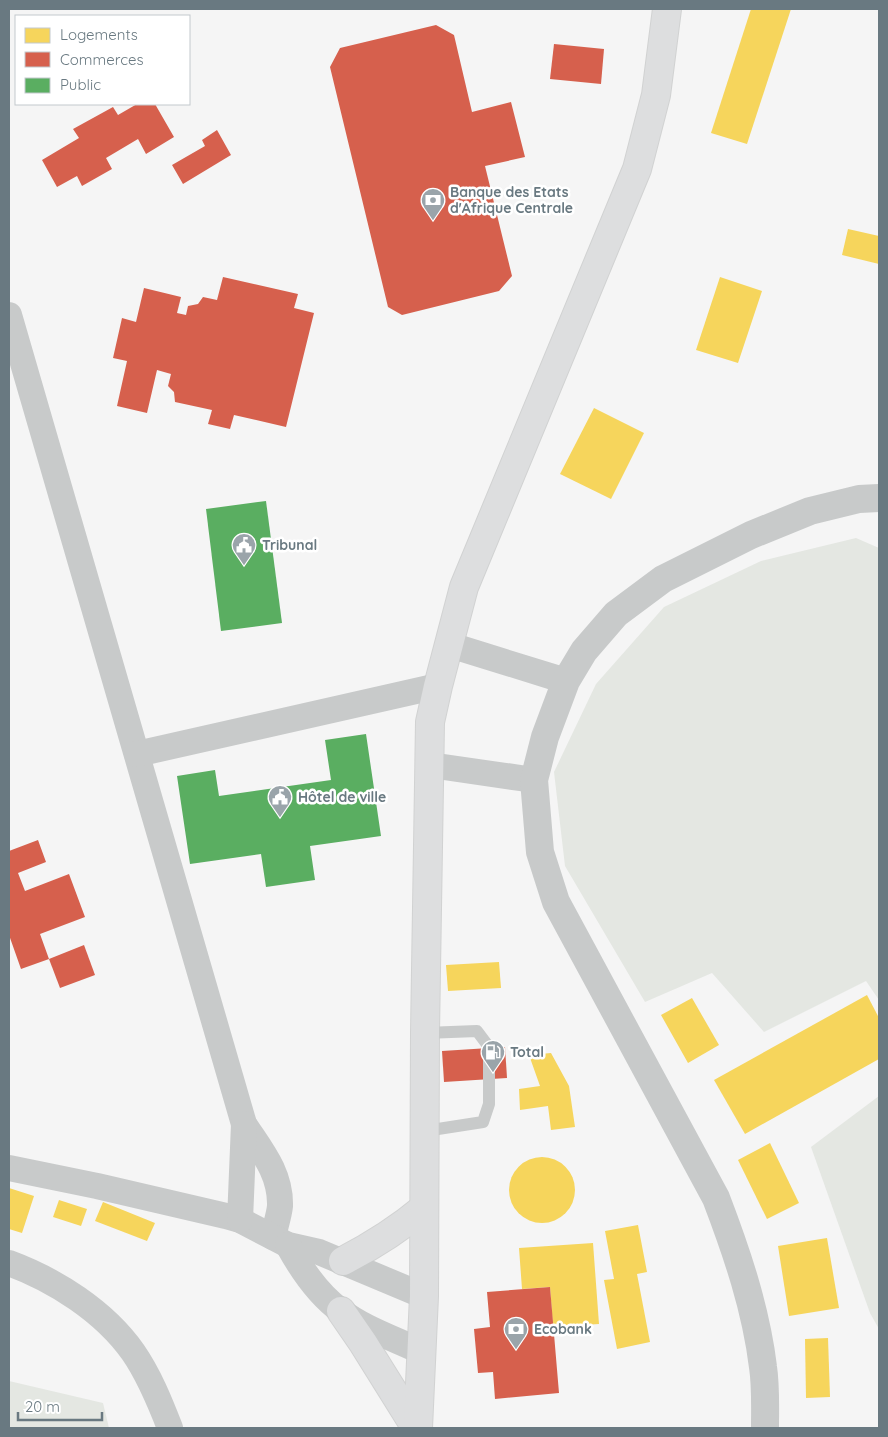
<svg xmlns="http://www.w3.org/2000/svg" width="888" height="1437" font-family="Quicksand,sans-serif">
<style>
.green{fill:#e4e7e2}
.homes{fill:#f6d55c}
.shops{fill:#d6604d}
.public{fill:#5aae61}
.lines{fill:none;stroke-linecap:round;stroke-linejoin:round}
.trunk-casing{stroke:#d1d2d2;stroke-width:30}
.service{stroke:#c8caca;stroke-width:12}
.minor{stroke:#c8caca;stroke-width:26}
.tertiary{stroke:#c8caca;stroke-width:28}
.trunk{stroke:#dddedf;stroke-width:28}
.labels{text-anchor:middle;dominant-baseline:central;stroke-width:5;stroke-linejoin:round;paint-order:stroke}
.poi-label{font-size:14px;font-weight:bold;fill:#697981;stroke:#fff;text-anchor:start}
</style>
<rect width="100%" height="100%" fill="#f5f5f5"/>
<g class="green">
<path d="M 856,538 L 879,548 L 879,1000 L 866,981 L 764,1032 L 712,973 L 645,1002 L 565,866 L 554,772 L 596,684 L 664,607 L 761,561 Z"/>
<path d="M 879,1096 L 879,1329 L 870,1313 L 811,1147 Z"/>
<path d="M 9,1381 L 103,1403 L 109,1428 L 9,1428 Z"/>
</g>
<g class="homes">
<path d="M 751,9 L 791,9 L 747,144 L 711,133 Z"/>
<path d="M 848,229 L 879,236 L 879,264 L 842,255 Z"/>
<path d="M 720,277 L 762,291 L 738,363 L 696,350 Z"/>
<path d="M 594,408 L 644,433 L 611,499 L 560,474 Z"/>
<path d="M 499,962 L 501,988 L 448,991 L 446,965 Z"/>
<path d="M 867,995 L 879,1018 L 879,1059 L 745,1134 L 714,1080 Z"/>
<path d="M 692,998 L 719,1045 L 688,1063 L 661,1015 Z"/>
<path d="M 551,1053 L 569,1086 L 575,1127 L 551,1130 L 548,1106 L 520,1110 L 519,1089 L 540,1086 L 529,1055 Z"/>
<path d="M 770,1143 L 799,1203 L 767,1219 L 738,1160 Z"/>
<circle cx="542" cy="1190" r="33"/>
<path d="M 9,1188 L 34,1196 L 22,1233 L 9,1229 Z"/>
<path d="M 59,1200 L 87,1209 L 81,1226 L 53,1217 Z"/>
<path d="M 103,1202 L 155,1223 L 147,1241 L 95,1221 Z"/>
<path d="M 638,1225 L 647,1272 L 637,1274 L 650,1342 L 617,1349 L 604,1280 L 614,1279 L 605,1231 Z"/>
<path d="M 827,1238 L 839,1308 L 789,1316 L 778,1246 Z"/>
<path d="M 593,1243 L 599,1324 L 553,1327 L 550,1287 L 522,1289 L 519,1248 Z"/>
<path d="M 828,1338 L 830,1397 L 806,1398 L 805,1339 Z"/>
</g>
<g class="shops">
<path d="M 436,25 L 454,35 L 472,112 L 511,102 L 525,157 L 485,166 L 512,276 L 499,291 L 402,315 L 388,307 L 330,67 L 340,48 Z"/>
<path d="M 554,44 L 604,49 L 601,84 L 550,79 Z"/>
<path d="M 137,104 L 155,104 L 174,137 L 146,154 L 138,139 L 106,158 L 112,169 L 82,186 L 77,176 L 57,187 L 42,160 L 79,138 L 73,129 L 113,107 L 118,115 Z"/>
<path d="M 217,130 L 231,155 L 183,184 L 172,165 L 205,146 L 202,140 Z"/>
<path d="M 223,277 L 298,294 L 294,308 L 314,313 L 286,427 L 234,415 L 230,429 L 208,424 L 212,410 L 175,402 L 174,392 L 168,386 L 171,374 L 157,370 L 147,413 L 117,406 L 127,361 L 113,358 L 122,318 L 136,322 L 144,288 L 181,297 L 177,313 L 186,315 L 188,306 L 198,304 L 203,297 L 217,300 Z"/>
<path d="M 38,840 L 46,862 L 18,873 L 25,891 L 69,874 L 85,917 L 40,934 L 49,959 L 21,969 L 9,935 L 9,851 Z"/>
<path d="M 84,945 L 95,975 L 60,988 L 49,959 Z"/>
<path d="M 505,1047 L 507,1078 L 444,1082 L 442,1051 Z"/>
<path d="M 550,1287 L 559,1393 L 495,1399 L 493,1372 L 478,1373 L 474,1329 L 490,1327 L 487,1292 Z"/>
</g>
<g class="public">
<path d="M 266,501 L 282,623 L 221,631 L 206,509 Z"/>
<path d="M 366,734 L 381,836 L 310,846 L 315,880 L 266,887 L 261,854 L 190,864 L 177,776 L 215,770 L 219,796 L 331,780 L 325,740 Z"/>
</g>
<g class="lines">
<g class="trunk-casing">
<g id="trunk">
<path d="M 343,1261 C 372,1246 399,1229 424,1208"/>
<path d="M 341,1311 L 363,1343 L 416,1428"/>
<path d="M 418,1428 L 424,1296 L 425,1033 L 430,722 L 438,686 L 464,587 L 637,169 L 656,95 L 667,9"/>
</g>
</g>
<path class="service" d="M 425,1131 L 483,1122 L 489,1104 L 489,1047 L 477,1031 L 425,1033"/>
<g class="minor">
<path d="M 9,315 L 244,1124 C 261,1150 281,1173 280,1206 C 279,1216 275,1227 273,1237"/>
<path d="M 450,645 L 566,681"/>
<path d="M 137,754 L 438,686"/>
<path d="M 430,765 L 534,780"/>
<path d="M 9,1168 L 97,1186 L 226,1216 L 240,1220 L 288,1245 L 319,1252 L 424,1296"/>
<path d="M 240,1220 L 244,1124"/>
<path d="M 288,1245 C 301,1269 319,1295 341,1311 C 363,1328 395,1339 420,1351"/>
<path d="M 9,1263 C 55,1280 104,1311 133,1352 C 149,1375 160,1402 170,1428"/>
</g>
<path class="tertiary" d="M 765,1428 C 765,1408 766,1387 763,1367 C 756,1309 737,1253 716,1198 L 556,902 L 540,852 L 534,780 L 545,737 L 566,681 L 584,651 L 616,614 L 663,579 L 751,535 L 810,511 L 859,499 L 879,498"/>
<use href="#trunk" class="trunk"/>
</g>
<defs>
<g id="bank-pin" transform="scale(1.25)"><path d="M0 17L-7.5 6A9.5 9.5 0 1 1 7.5 6Z" fill="#9aa4aa" stroke="#fff"/><path d="M-6-4H6V4H-6ZM0-2.3a2.3 2.3 0 1 0 0 4.6a2.3 2.3 0 1 0 0-4.6Z" fill="#fff"/></g>
<g id="civic-pin" transform="scale(1.25)"><path d="M0 17L-7.5 6A9.5 9.5 0 1 1 7.5 6Z" fill="#9aa4aa" stroke="#fff"/><path d="M-.6-6.5H3V-4.5H.6V-3L4-1V1h2V6H-6V1h2V-1L-.6-3ZM-1.2 2.5V6h2.4V2.5Z" fill="#fff"/></g>
<g id="fuel-pin" transform="scale(1.25)"><path d="M0 17L-7.5 6A9.5 9.5 0 1 1 7.5 6Z" fill="#9aa4aa" stroke="#fff"/><path d="M-5.5-6h7V0h2V4h1.3V-2.5L3-4.5l.8-.8L6-3V5H2.5V1h-1V6h-7ZM-4.2-4.7v3.2H.2V-4.7Z" fill="#fff"/></g>
</defs>
<g fill-rule="evenodd">
<use href="#bank-pin" x="433" y="200"/>
<use href="#civic-pin" x="244" y="545"/>
<use href="#civic-pin" x="280" y="797"/>
<use href="#fuel-pin" x="493" y="1052"/>
<use href="#bank-pin" x="516" y="1329"/>
</g>
<g class="labels">
<g class="poi-label">
<text x="450" y="192">Banque des Etats<tspan x="450" dy="16">d'Afrique Centrale</tspan></text>
<text x="262" y="545">Tribunal</text>
<text x="298" y="797">Hôtel de ville</text>
<text x="510" y="1052">Total</text>
<text x="534" y="1329">Ecobank</text>
</g>
</g>
<rect width="888" height="1437" fill="none" stroke="#697981" stroke-width="20"/>
<rect x="15" y="15" width="175" height="90" fill="#ffffff" stroke="#c3c9cd"/>
<rect x="25" y="28" width="25" height="15" fill="#f6d55c" stroke="#c3c9cd"/>
<text x="60" y="40" font-size="15" fill="#697981">Logements</text>
<rect x="25" y="52" width="25" height="15" fill="#d6604d" stroke="#c3c9cd"/>
<text x="60" y="65" font-size="15" fill="#697981">Commerces</text>
<rect x="25" y="78" width="25" height="15" fill="#5aae61" stroke="#c3c9cd"/>
<text x="60" y="90" font-size="15" fill="#697981">Public</text>
<path d="M18 1412v8h84v-8" fill="none" stroke="#697981" stroke-width="2.5"/>
<text x="25" y="1412" font-size="15" fill="#697981" stroke="#ffffff" stroke-width="4" paint-order="stroke">20 m</text>
</svg>
